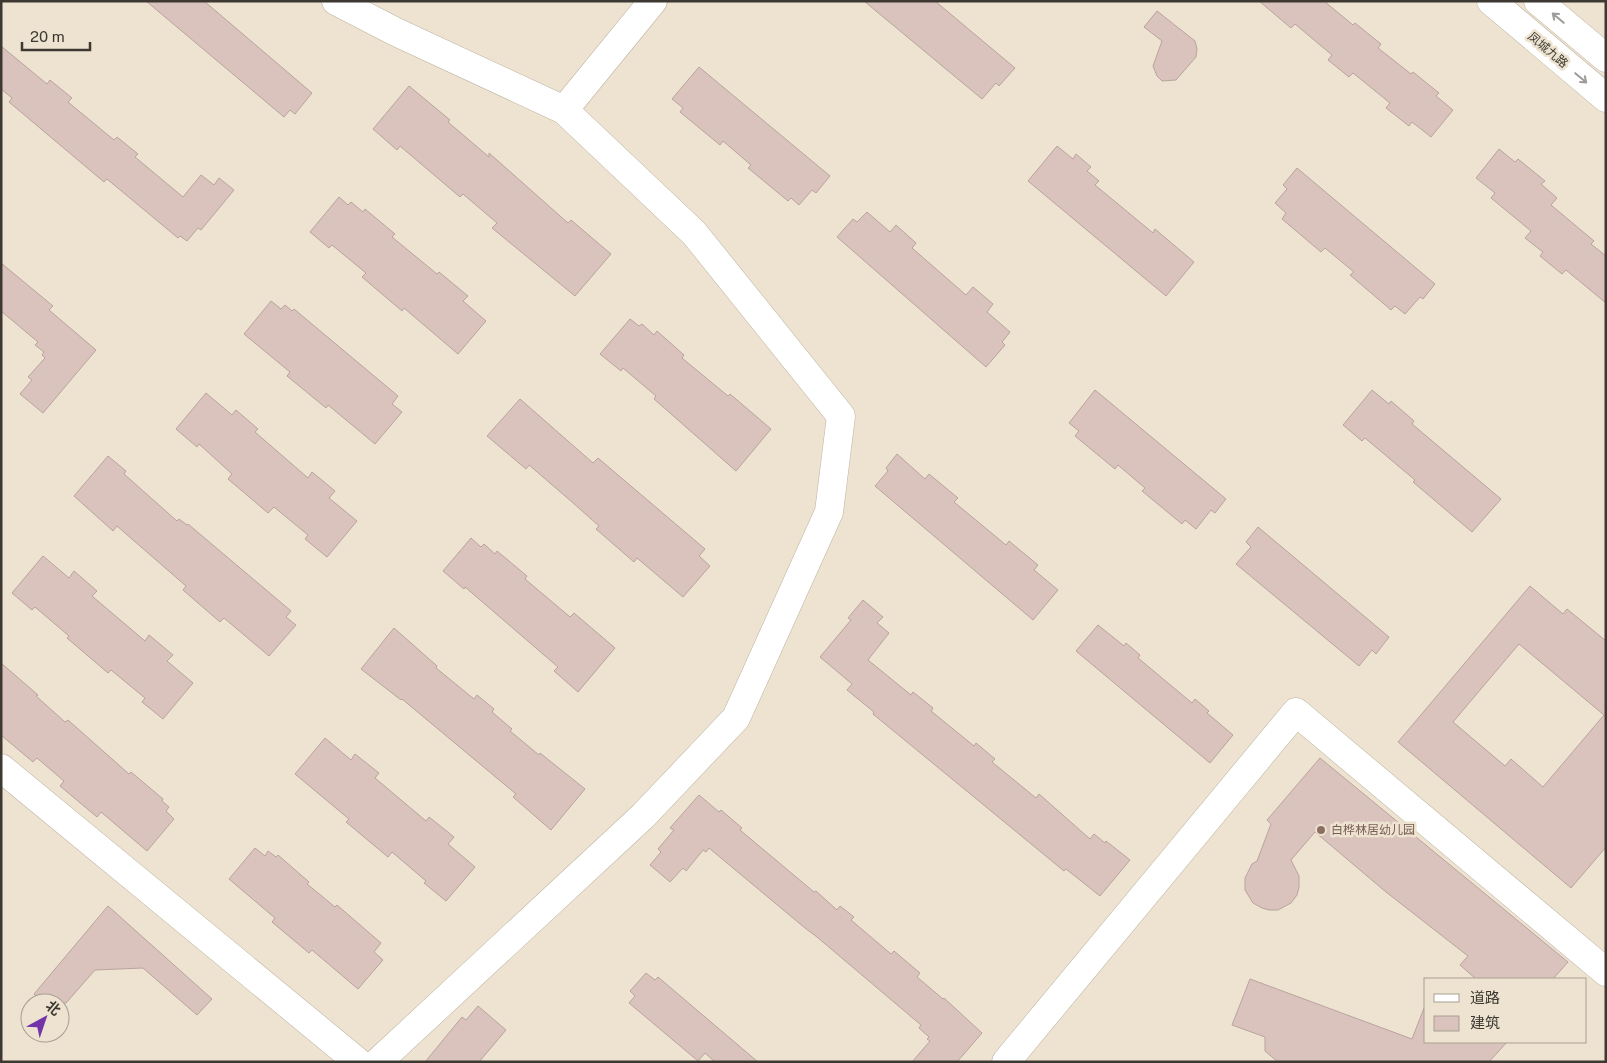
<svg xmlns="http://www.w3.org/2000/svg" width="1607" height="1063" font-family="'Public Sans','Noto Sans SC',sans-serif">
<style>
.building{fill:#dac3bd;stroke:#b9a39e;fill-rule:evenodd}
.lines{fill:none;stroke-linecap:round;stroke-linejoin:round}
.minor-casing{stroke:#bcb3a1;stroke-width:29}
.minor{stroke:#fff;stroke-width:28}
.oneway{stroke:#9e9c98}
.education-dot{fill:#8d6e63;stroke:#ede3d0;stroke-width:2}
.labels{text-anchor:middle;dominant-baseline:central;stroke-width:5;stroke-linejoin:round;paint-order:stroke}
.street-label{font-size:12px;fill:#3d3932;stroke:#ede3d0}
.education-label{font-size:12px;fill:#785e54;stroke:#ede3d0;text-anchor:start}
</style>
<rect width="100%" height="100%" fill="#ede3d0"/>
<g class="building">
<path d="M 146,1 L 204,1 L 312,93 L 295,114 L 290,110 L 284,117 Z"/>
<path d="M 864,1 L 935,1 L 1015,68 L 999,86 L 996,83 L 982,99 Z"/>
<path d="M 1259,1 L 1324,1 L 1353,25 L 1355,23 L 1381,44 L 1378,48 L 1411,74 L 1413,72 L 1439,93 L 1436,96 L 1453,110 L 1431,137 L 1412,122 L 1409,126 L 1386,108 L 1390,103 L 1353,73 L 1349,77 L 1328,60 L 1332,55 L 1295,24 L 1291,28 Z"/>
<path d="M 1157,11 L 1195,41 L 1197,49 L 1196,57 L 1176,80 L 1162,81 L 1157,76 L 1153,66 L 1162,41 L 1144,27 Z"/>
<path d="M 1,46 L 47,84 L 50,80 L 72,98 L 68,102 L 114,140 L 117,137 L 138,154 L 135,157 L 183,197 L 201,175 L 214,185 L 219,178 L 234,190 L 201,230 L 198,228 L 187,241 L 180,236 L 178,238 L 107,179 L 104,182 L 9,102 L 12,98 L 1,89 Z"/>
<path d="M 699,67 L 830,176 L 816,193 L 812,190 L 799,205 L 791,198 L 788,201 L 748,168 L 751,165 L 723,141 L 720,145 L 680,112 L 683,108 L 672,99 Z"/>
<path d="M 409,86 L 450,120 L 448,122 L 489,157 L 489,153 L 568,223 L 571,220 L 611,254 L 575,296 L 492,228 L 497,223 L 463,194 L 460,197 L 400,146 L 397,150 L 373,129 Z"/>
<path d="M 1057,146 L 1073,159 L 1076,154 L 1091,167 L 1087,171 L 1099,181 L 1095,185 L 1153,233 L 1155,229 L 1194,262 L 1166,296 L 1028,181 Z"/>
<path d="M 1499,149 L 1515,162 L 1518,159 L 1545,181 L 1541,184 L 1557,198 L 1551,205 L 1594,241 L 1591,244 L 1606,256 L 1606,303 L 1566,270 L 1562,274 L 1540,256 L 1543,252 L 1525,238 L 1531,231 L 1491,198 L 1495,193 L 1476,178 Z"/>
<path d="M 1297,168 L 1435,284 L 1423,299 L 1420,297 L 1405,314 L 1395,306 L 1391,310 L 1350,275 L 1354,272 L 1325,248 L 1321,252 L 1282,219 L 1286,213 L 1275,203 L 1287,189 L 1283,185 Z"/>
<path d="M 339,197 L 348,205 L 351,202 L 363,212 L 365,209 L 395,234 L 392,237 L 437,274 L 439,272 L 468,296 L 463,301 L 486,321 L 458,354 L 404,308 L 402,311 L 362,277 L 366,273 L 332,245 L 329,248 L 310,232 Z"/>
<path d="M 867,212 L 890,232 L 896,225 L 916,243 L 912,248 L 966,295 L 973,287 L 993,304 L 987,312 L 1010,332 L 1002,342 L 1005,345 L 986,367 L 837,237 L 853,219 L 857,222 Z"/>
<path d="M 1,263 L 53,306 L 49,310 L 96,350 L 43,413 L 20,394 L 32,380 L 28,377 L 45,358 L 42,355 L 44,352 L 35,345 L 38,342 L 1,311 Z"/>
<path d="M 271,301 L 281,309 L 285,305 L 292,311 L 294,309 L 398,396 L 392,404 L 402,412 L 375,444 L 328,405 L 326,408 L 287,376 L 290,372 L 244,334 Z"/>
<path d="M 630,319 L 639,326 L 642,324 L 654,335 L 657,331 L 684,355 L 682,358 L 728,396 L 730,394 L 771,429 L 736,471 L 654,399 L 656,396 L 623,368 L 621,371 L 600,354 Z"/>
<path d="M 1095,390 L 1226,499 L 1215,513 L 1211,510 L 1196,529 L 1185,520 L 1182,524 L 1142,491 L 1145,488 L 1118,465 L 1115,469 L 1075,436 L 1079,431 L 1069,423 Z"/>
<path d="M 1372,390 L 1389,404 L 1391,401 L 1414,421 L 1412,424 L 1501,499 L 1472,532 L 1413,482 L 1415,480 L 1365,438 L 1362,441 L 1343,425 Z"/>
<path d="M 206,393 L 232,415 L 236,410 L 258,429 L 255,432 L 308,478 L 312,472 L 335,491 L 329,498 L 357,521 L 327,557 L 305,539 L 308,535 L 274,507 L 268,513 L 228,479 L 232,474 L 199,444 L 197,447 L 176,429 Z"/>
<path d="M 520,399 L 593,463 L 598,458 L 705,549 L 699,556 L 710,566 L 683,597 L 637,558 L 634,562 L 596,529 L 599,526 L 572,502 L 529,465 L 526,469 L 487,436 Z"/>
<path d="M 897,454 L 925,479 L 929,474 L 958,498 L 954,502 L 1006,545 L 1009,541 L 1038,565 L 1034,570 L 1058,590 L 1033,620 L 875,486 L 888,471 L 886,468 Z"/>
<path d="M 108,456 L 126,471 L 124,474 L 177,521 L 179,519 L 187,525 L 188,524 L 291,611 L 286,617 L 296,625 L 269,656 L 224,618 L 220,622 L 183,590 L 186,586 L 117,526 L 113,531 L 74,496 Z"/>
<path d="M 1258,527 L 1389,637 L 1376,654 L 1372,650 L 1359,666 L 1236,564 L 1251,547 L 1246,542 Z"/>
<path d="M 471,538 L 481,547 L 484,544 L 495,554 L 497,551 L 527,576 L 525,579 L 570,617 L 574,613 L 615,648 L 578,692 L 554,671 L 558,667 L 465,587 L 464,589 L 443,571 Z"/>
<path d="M 43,556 L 69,578 L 74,571 L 97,591 L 92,596 L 145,641 L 149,635 L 173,655 L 167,661 L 193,683 L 163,719 L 142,702 L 145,698 L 111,670 L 108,673 L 67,638 L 69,636 L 35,607 L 32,610 L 12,593 Z"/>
<path d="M 1530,586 L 1563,614 L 1567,609 L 1606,641 L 1606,847 L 1571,888 L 1398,742 ZM 1519,644 L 1604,715 L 1543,787 L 1511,759 L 1505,766 L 1453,722 Z"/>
<path d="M 863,600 L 883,617 L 877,623 L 889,633 L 868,660 L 911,695 L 913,692 L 933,708 L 931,711 L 974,746 L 976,743 L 995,759 L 992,762 L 1036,798 L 1039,794 L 1090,839 L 1094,834 L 1105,843 L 1106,841 L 1130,860 L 1100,896 L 1066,869 L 1064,871 L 873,714 L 874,712 L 847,690 L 852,684 L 820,657 L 851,620 L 848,618 Z"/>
<path d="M 1098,625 L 1124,646 L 1126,643 L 1140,655 L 1138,658 L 1192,703 L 1195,699 L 1209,711 L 1207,713 L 1233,735 L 1210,763 L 1076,651 Z"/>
<path d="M 394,628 L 437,666 L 436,668 L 474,699 L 477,695 L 494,709 L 492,712 L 512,729 L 510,731 L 539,755 L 540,753 L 585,789 L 551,830 L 513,797 L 516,794 L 402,699 L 401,700 L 361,669 Z"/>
<path d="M 1,663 L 38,695 L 36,696 L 65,722 L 68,720 L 129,774 L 131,772 L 163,799 L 162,801 L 169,807 L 166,811 L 174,819 L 147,851 L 101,812 L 97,817 L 60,786 L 64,781 L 37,758 L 33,762 L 1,735 Z"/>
<path d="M 325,738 L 351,760 L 355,754 L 379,773 L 375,778 L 426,821 L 429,817 L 454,837 L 448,844 L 475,867 L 446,901 L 424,883 L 426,881 L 392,852 L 388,857 L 346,822 L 349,819 L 295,774 Z"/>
<path d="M 1320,758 L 1568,962 L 1553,979 L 1476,979 L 1460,965 L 1468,956 L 1386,892 L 1315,832 L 1291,860 L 1299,876 L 1299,887 L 1297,895 L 1291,903 L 1278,910 L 1269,910 L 1262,908 L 1253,903 L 1245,890 L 1245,878 L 1252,864 L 1257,861 L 1271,824 L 1267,820 Z"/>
<path d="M 699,795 L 719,812 L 721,810 L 742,828 L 740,830 L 814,892 L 816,891 L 837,910 L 840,906 L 854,917 L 851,920 L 891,954 L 894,951 L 920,973 L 917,977 L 943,999 L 944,998 L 982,1033 L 957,1062 L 912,1062 L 930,1041 L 927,1039 L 929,1037 L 919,1028 L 921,1025 L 817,937 L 805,928 L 709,848 L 706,852 L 703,850 L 686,871 L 683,868 L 670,882 L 650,865 L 661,852 L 658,849 L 674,830 L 670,828 Z"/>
<path d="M 255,848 L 265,856 L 268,851 L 276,857 L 278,855 L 309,882 L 307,884 L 335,907 L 337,905 L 381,943 L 374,952 L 383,960 L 358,989 L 312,950 L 309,953 L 272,922 L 275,918 L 229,879 Z"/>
<path d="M 108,906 L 212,999 L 197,1015 L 143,968 L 95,970 L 66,1003 L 43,1003 L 34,994 Z"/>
<path d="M 646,973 L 655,980 L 658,977 L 758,1062 L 715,1062 L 705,1053 L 698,1061 L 629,1003 L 635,996 L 630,991 Z"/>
<path d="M 1250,979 L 1412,1039 L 1424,1008 L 1426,1008 L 1426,1042 L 1507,1042 L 1489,1062 L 1278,1062 L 1265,1051 L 1265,1037 L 1232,1025 Z"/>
<path d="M 478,1006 L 506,1030 L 479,1062 L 425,1062 L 462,1017 L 466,1020 Z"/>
</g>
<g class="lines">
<g class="minor-casing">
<g id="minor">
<path d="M 336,1 L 396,32 L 564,110 L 694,233 L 841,416 L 829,512 L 736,718 L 643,816 L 378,1062"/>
<path d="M 1491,1 L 1606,98"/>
<path d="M 1538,1 L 1606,58"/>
<path d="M 564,110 L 653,1"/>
<path d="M 1,768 L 358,1062"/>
<path d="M 1006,1062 L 1296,712 L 1606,972"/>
</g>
</g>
<use href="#minor" class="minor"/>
</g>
<defs><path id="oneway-shaft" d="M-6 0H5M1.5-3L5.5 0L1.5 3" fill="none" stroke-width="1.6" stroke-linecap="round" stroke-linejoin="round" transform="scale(1.25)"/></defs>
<g class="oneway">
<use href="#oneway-shaft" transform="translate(1558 18) rotate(-140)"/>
<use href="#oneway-shaft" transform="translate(1581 78) rotate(40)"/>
</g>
<circle class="education-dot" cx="1321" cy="830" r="5"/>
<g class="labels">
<g class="street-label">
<text transform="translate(1548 50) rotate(40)">凤城九路</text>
</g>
<g class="education-label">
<text x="1331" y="830">白桦林居幼儿园</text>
</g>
</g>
<rect width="1607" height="1063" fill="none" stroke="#3d3932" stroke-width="5"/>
<rect x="1424" y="978" width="162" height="65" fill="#ede3d0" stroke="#a79f91"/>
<rect x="1434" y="994" width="25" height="8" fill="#ffffff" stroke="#a79f91"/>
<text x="1470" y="1003" font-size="15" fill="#3d3932">道路</text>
<rect x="1434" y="1016" width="25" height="15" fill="#dac3bd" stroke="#a79f91"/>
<text x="1470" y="1028" font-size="15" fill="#3d3932">建筑</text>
<g transform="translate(45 1018) rotate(40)"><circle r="24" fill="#ede3d0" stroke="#a79f91"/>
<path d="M0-4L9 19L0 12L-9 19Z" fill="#7434a9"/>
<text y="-8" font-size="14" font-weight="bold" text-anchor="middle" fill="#3d3932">北</text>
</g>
<path d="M22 42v8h68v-8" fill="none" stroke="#3d3932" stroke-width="2.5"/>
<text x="30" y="42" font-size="15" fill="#3d3932" stroke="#ede3d0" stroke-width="4" paint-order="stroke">20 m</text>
</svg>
